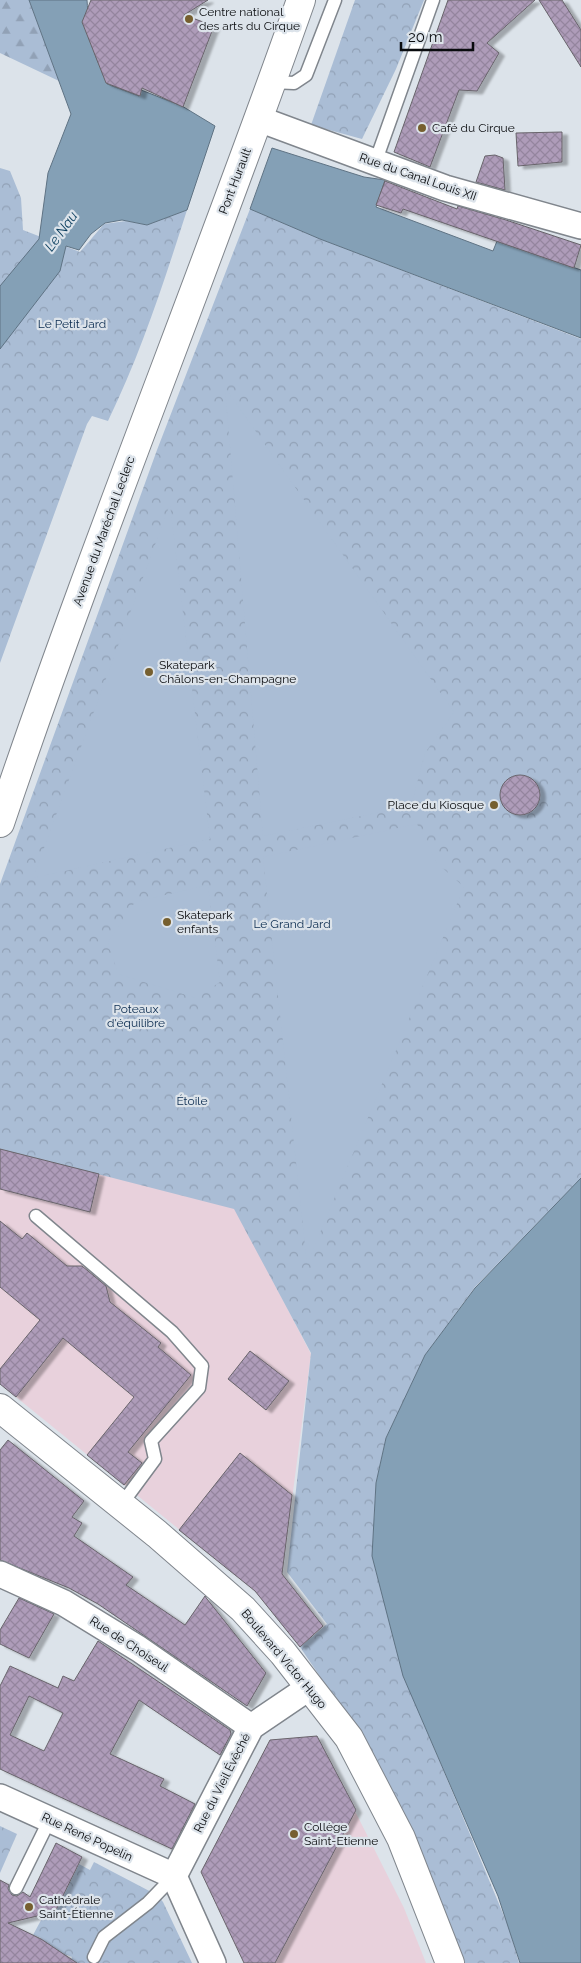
<svg xmlns="http://www.w3.org/2000/svg" width="581" height="1963" font-family="Raleway,sans-serif">
<style>
.education{fill:#e8d1dc}
.forest{fill:url(#forest-firs)}
.park{fill:url(#park-crowns)}
.pitch{fill:#aabdd5}
.water{fill:#84a0b6;stroke:#5f7384}
.building{fill:url(#building-cross-hatch);stroke:#68646b;fill-rule:evenodd;filter:url(#shadow)}
.lines{fill:none;stroke-linecap:round;stroke-linejoin:round}
.service-casing{stroke:#80868d;stroke-width:15}
.minor-casing{stroke:#80868d;stroke-width:28}
.secondary-casing{stroke:#80868d;stroke-width:30}
.service{stroke:#fff;stroke-width:12}
.minor{stroke:#fff;stroke-width:25}
.secondary{stroke:#fff;stroke-width:28}
.poi-dot{fill:#765f2f;stroke:#dce3ea;stroke-width:2}
.labels{text-anchor:middle;dominant-baseline:central;stroke-width:4.5;stroke-linejoin:round;paint-order:stroke}
.poi-label{font-size:12px;fill:#090b0e;stroke:#dce3ea;text-anchor:start}
.street-label{font-size:12px;fill:#090b0e;stroke:#dce3ea}
.park-label{font-size:12px;fill:#0a2b4f;stroke:#dce3ea}
.water-label{font-size:14px;font-style:italic;fill:#0d4060;stroke:#dce3ea}
</style>
<defs>
<pattern id="forest-firs" width="22" height="20" patternUnits="userSpaceOnUse" patternTransform="scale(1.25)"><rect width="22" height="20" fill="#aabdd5"/><path d="M5 1l3.5 6h-7zM16 11l3.5 6h-7z" fill="#91a1b6"/></pattern>
<pattern id="park-crowns" width="20" height="18" patternUnits="userSpaceOnUse" patternTransform="scale(1.25)"><rect width="20" height="18" fill="#aabdd5"/><path d="M2 6a3 3 0 1 1 6 0M12 15a3 3 0 1 1 6 0" fill="none" stroke="#91a1b6"/></pattern>
<pattern id="building-cross-hatch" width="8" height="8" patternUnits="userSpaceOnUse" patternTransform="scale(1.25)"><rect width="8" height="8" fill="#ae9cb9"/><path d="M0 0l8 8M0 8l8-8" fill="none" stroke="#94859e"/></pattern>
<filter id="shadow"><feDropShadow dx="5.5" dy="3" stdDeviation="1" flood-color="#0004"/></filter>
</defs>
<rect width="100%" height="100%" fill="#dce3ea"/>
<g class="education">
<path d="M 0,1149 L 235,1208 L 311,1354 L 283,1568 L 280,1571 L 323,1626 L 300,1647 L 255,1591 L 0,1384 Z"/>
<path d="M 317,1736 L 404,1908 L 426,1963 L 244,1963 L 201,1872 L 270,1740 Z"/>
</g>
<path class="forest" d="M 0,0 L 29,0 L 59,81 L 0,53 Z"/>
<g class="park">
<path d="M 355,0 L 424,0 L 396,69 L 362,139 L 311,125 Z"/>
<path d="M 0,168 L 10,171 L 21,198 L 23,230 L 80,252 L 104,224 L 126,221 L 147,225 L 187,210 C 164,282 141,353 108,421 L 92,416 L 87,424 L 0,663 Z"/>
<path d="M 250,209 L 320,239 L 581,339 L 581,1178 L 475,1287 L 425,1355 L 386,1438 L 376,1483 L 374,1519 L 417,1707 L 509,1928 L 519,1963 L 450,1963 L 319,1675 L 300,1647 L 327,1624 L 287,1572 L 311,1353 L 234,1209 L 0,1149 L 0,884 L 157,450 Z"/>
<path d="M 0,1826 L 17,1834 L 0,1873 Z"/>
<path d="M 94,1862 L 157,1895 L 163,1902 L 192,1963 L 69,1963 L 72,1957 L 67,1955 L 63,1963 L 39,1943 L 41,1938 L 33,1935 L 46,1911 L 55,1912 L 79,1864 L 90,1870 Z"/>
</g>
<g class="pitch">
<path d="M 225,388 L 454,712 L 425,753 L 411,806 L 263,836 Z"/>
<path d="M 170,504 L 210,839 L 33,878 Z"/>
<path d="M 417,824 L 437,863 L 464,887 L 307,1264 L 263,857 Z"/>
<path d="M 208,885 L 220,982 L 196,998 L 118,974 L 108,942 L 135,902 Z"/>
</g>
<g class="water">
<path d="M 29,0 L 87,0 C 89,30 91,56 108,80 L 107,84 L 139,96 L 141,90 L 182,106 L 215,126 L 187,210 L 147,225 L 122,220 L 105,223 L 91,234 L 79,250 L 66,246 L 60,271 L 0,349 L 0,286 L 39,239 L 48,173 L 71,114 Z"/>
<path d="M 272,148 L 364,177 L 385,180 L 376,207 L 493,251 L 497,241 L 581,270 L 581,338 L 320,239 L 250,209 Z"/>
<path d="M 581,1178 L 581,1963 L 520,1963 L 498,1896 L 403,1676 L 372,1556 L 376,1483 L 386,1438 L 425,1355 L 475,1288 Z"/>
</g>
<g class="building">
<path d="M 91,0 L 208,0 L 184,15 L 214,26 L 183,107 L 142,88 L 140,96 L 106,83 L 82,22 Z"/>
<path d="M 448,0 L 535,0 L 487,43 L 499,53 L 477,91 L 459,90 L 430,167 L 394,152 Z"/>
<path d="M 539,0 L 562,0 L 581,30 L 581,67 Z"/>
<path d="M 562,132 L 562,162 L 518,166 L 516,133 Z"/>
<path d="M 495,155 L 503,158 L 505,190 L 476,182 L 485,156 Z"/>
<path d="M 385,181 L 457,209 L 458,206 L 506,220 L 581,245 L 574,268 L 403,209 L 401,213 L 376,205 Z"/>
<circle cx="520" cy="795" r="20"/>
<path d="M 0,1149 L 99,1174 L 90,1212 L 0,1189 Z"/>
<path d="M 0,1221 L 22,1239 L 27,1233 L 67,1266 L 82,1266 L 106,1286 L 110,1302 L 161,1343 L 158,1347 L 191,1375 L 128,1452 L 142,1463 L 124,1485 L 87,1455 L 134,1397 L 63,1338 L 16,1397 L 0,1384 L 0,1369 L 40,1320 L 0,1287 Z"/>
<path d="M 250,1351 L 289,1381 L 266,1410 L 228,1379 Z"/>
<path d="M 8,1440 L 84,1501 L 72,1517 L 82,1523 L 74,1536 L 133,1577 L 126,1585 L 185,1625 L 205,1596 L 207,1599 L 266,1673 L 247,1706 L 98,1604 L 69,1588 L 0,1560 L 0,1450 Z"/>
<path d="M 240,1453 L 292,1495 L 282,1574 L 323,1626 L 300,1647 L 255,1591 L 179,1530 Z"/>
<path d="M 19,1598 L 54,1614 L 29,1658 L 0,1644 L 0,1630 Z"/>
<path d="M 98,1641 L 230,1730 L 231,1734 L 220,1755 L 139,1700 L 110,1754 L 164,1779 L 160,1786 L 195,1804 L 172,1849 L 0,1769 L 0,1686 L 10,1666 L 58,1688 L 63,1676 L 74,1681 ZM 29,1696 L 63,1713 L 44,1751 L 10,1735 Z"/>
<path d="M 317,1736 L 356,1810 L 275,1963 L 244,1963 L 201,1872 L 270,1740 Z"/>
<path d="M 56,1843 L 82,1857 L 56,1910 L 58,1911 L 8,1923 L 41,1939 L 77,1963 L 0,1963 L 0,1880 L 9,1885 L 8,1889 L 12,1895 L 17,1896 L 23,1892 L 30,1897 Z"/>
</g>
<g class="lines">
<g class="service-casing">
<g id="service">
<path d="M 272,82 L 294,83 L 306,75 L 335,0"/>
<path d="M 375,163 L 433,0"/>
<path d="M 36,1216 L 172,1332 L 202,1366 L 199,1388 L 151,1441 L 155,1459 L 121,1505"/>
<path d="M 16,1888 L 50,1819"/>
<path d="M 94,1957 L 104,1937 L 148,1903 L 174,1876"/>
</g>
</g>
<g class="minor-casing">
<g id="minor">
<path d="M 259,119 L 445,188 L 581,226"/>
<path d="M 0,1574 L 64,1603 L 139,1649 L 251,1727"/>
<path d="M 0,1797 L 174,1876"/>
<path d="M 174,1876 L 251,1727 L 310,1687"/>
<path d="M 174,1876 L 213,1963"/>
</g>
</g>
<g class="secondary-casing">
<g id="secondary">
<path d="M 0,823 C 93,546 204,276 301,0"/>
<path d="M 0,1408 L 157,1534 L 243,1609 L 283,1653 L 349,1738 L 401,1838 L 450,1963"/>
</g>
</g>
<use href="#service" class="service"/>
<use href="#minor" class="minor"/>
<use href="#secondary" class="secondary"/>
</g>
<g class="poi-dot">
<circle cx="189" cy="19" r="5"/>
<circle cx="422" cy="128" r="5"/>
<circle cx="149" cy="672" r="5"/>
<circle cx="494" cy="805" r="5"/>
<circle cx="167" cy="922" r="5"/>
<circle cx="294" cy="1834" r="5"/>
<circle cx="29" cy="1907" r="5"/>
</g>
<g class="labels">
<g class="poi-label">
<text x="199" y="12">Centre national<tspan x="199" dy="14">des arts du Cirque</tspan></text>
<text x="432" y="128">Café du Cirque</text>
<text x="159" y="665">Skatepark<tspan x="159" dy="14">Châlons-en-Champagne</tspan></text>
<text x="484" y="805" text-anchor="end">Place du Kiosque</text>
<text x="177" y="915">Skatepark<tspan x="177" dy="14">enfants</tspan></text>
<text x="304" y="1827">Collège<tspan x="304" dy="14">Saint-Etienne</tspan></text>
<text x="39" y="1900">Cathédrale<tspan x="39" dy="14">Saint-Étienne</tspan></text>
</g>
<g class="street-label">
<text transform="translate(418 177) rotate(19)">Rue du Canal Louis XII</text>
<text transform="translate(235 181) rotate(-69)">Pont Hurault</text>
<text transform="translate(104 531) rotate(-70)">Avenue du Maréchal Leclerc</text>
<text transform="translate(129 1644) rotate(33)">Rue de Choiseul</text>
<text transform="translate(284 1659) rotate(50)">Boulevard Victor Hugo</text>
<text transform="translate(222 1783) rotate(-63)">Rue du Vieil Évêché</text>
<text transform="translate(87 1837) rotate(25)">Rue René Popelin</text>
</g>
<g class="park-label">
<text x="72" y="324">Le Petit Jard</text>
<text x="292" y="924">Le Grand Jard</text>
<text x="136" y="1009">Poteaux<tspan x="136" dy="14">d'équilibre</tspan></text>
<text x="192" y="1101">Étoile</text>
</g>
<g class="water-label">
<text transform="translate(61 231) rotate(-54)">Le Nau</text>
</g>
</g>
<path d="M401 42v8h72v-8" fill="none" stroke="#090b0e" stroke-width="2.5"/>
<text x="408" y="42" font-size="15" fill="#090b0e" stroke="#dce3ea" stroke-width="4" paint-order="stroke">20 m</text>
</svg>
